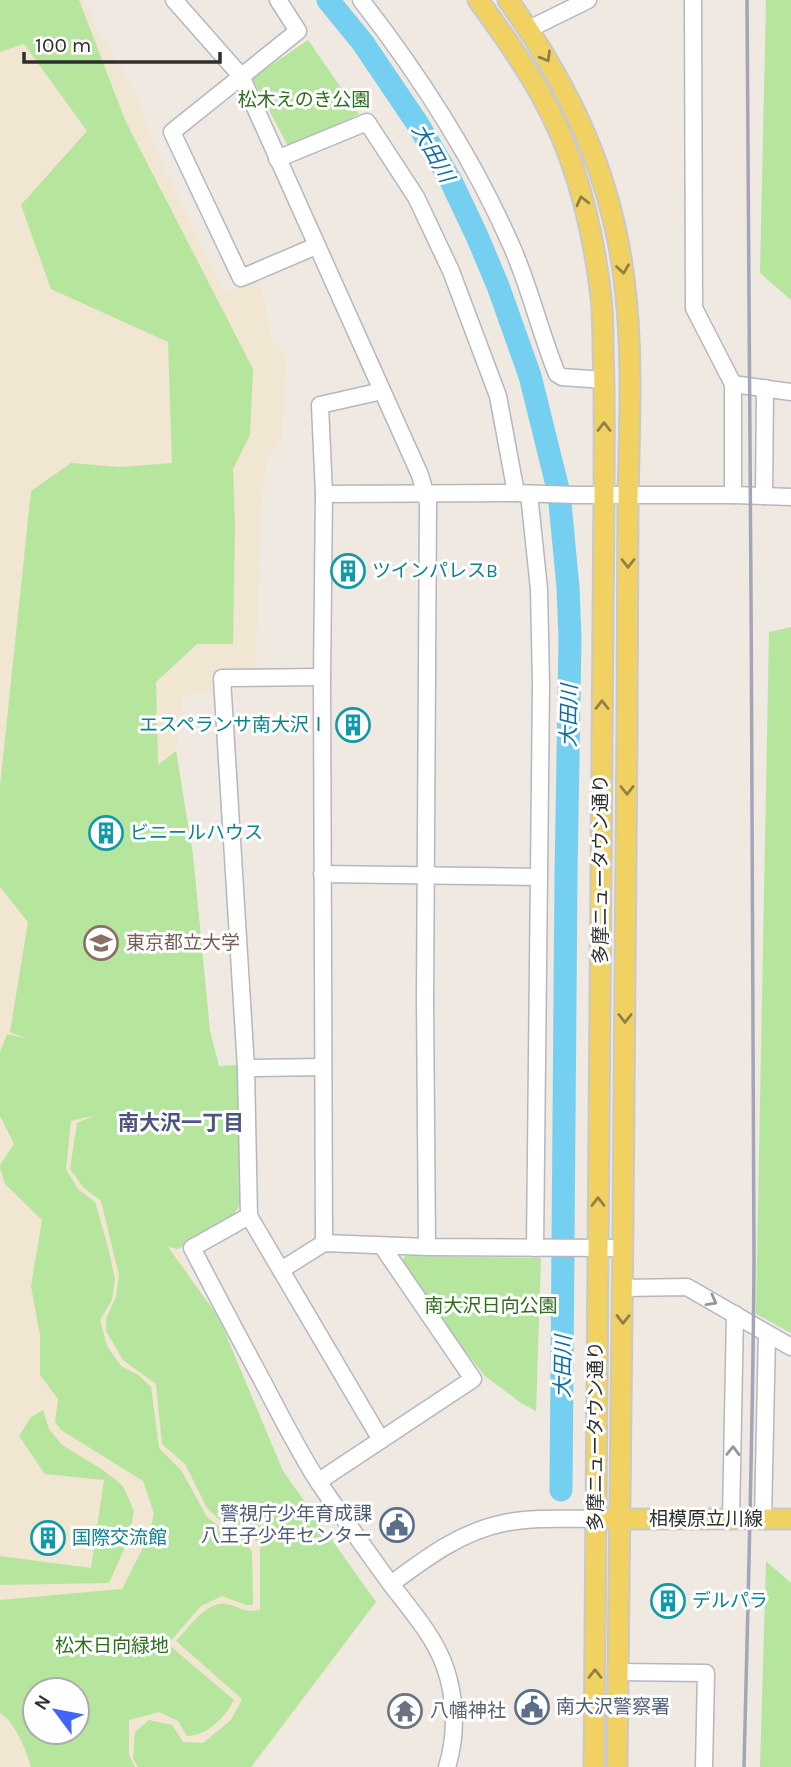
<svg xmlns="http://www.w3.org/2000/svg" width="791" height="1767" font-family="Karla,'Noto Sans JP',sans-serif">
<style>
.education{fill:#f0e6d1;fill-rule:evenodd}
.green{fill:#b6e59e;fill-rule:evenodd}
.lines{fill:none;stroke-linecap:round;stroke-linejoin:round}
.river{stroke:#75cff0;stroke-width:23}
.minor-casing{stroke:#b4b7c1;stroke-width:19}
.major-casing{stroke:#c9c9c9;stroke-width:23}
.minor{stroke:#fff;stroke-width:16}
.major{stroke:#f2d163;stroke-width:19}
.rail{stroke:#a3a6b8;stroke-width:3.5}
.oneway{stroke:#908048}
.oneway2{stroke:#969696}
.labels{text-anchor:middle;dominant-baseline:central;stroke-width:6;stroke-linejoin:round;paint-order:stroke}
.park-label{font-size:19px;fill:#2c6e1b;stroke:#fff}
.culture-label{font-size:19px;fill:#0d838f;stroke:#fff;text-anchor:start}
.street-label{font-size:19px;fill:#2e2e2e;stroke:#fff}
.education-label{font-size:19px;fill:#785e54;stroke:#fff;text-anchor:start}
.service-label{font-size:19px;fill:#4e5e75;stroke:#fff;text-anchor:end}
.worship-label{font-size:19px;fill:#5b616d;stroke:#fff;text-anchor:start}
.water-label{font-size:21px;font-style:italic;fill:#0d6fa3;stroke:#fff}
.neighbourhood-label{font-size:21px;font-weight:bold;fill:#4d5680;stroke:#fff}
</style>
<rect width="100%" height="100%" fill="#efe9e1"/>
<path class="education" d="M 0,0 L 85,0 L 97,29 L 134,89 L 151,139 L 224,294 L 259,277 L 272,340 L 287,354 L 281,441 L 267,458 L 261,506 L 256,668 L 218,672 L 218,691 L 183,696 L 176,751 L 193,855 L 210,1030 L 219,1066 L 241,1065 L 233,1216 L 178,1250 L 283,1471 L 376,1602 L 254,1767 L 0,1767 ZM 35,1690 L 77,1690 L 77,1732 L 35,1732 Z"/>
<g class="green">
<path d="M 0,0 L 79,0 L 125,120 L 253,369 L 250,435 L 233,469 L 235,523 L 233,644 L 197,644 L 156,682 L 158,765 L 176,751 L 193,855 L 210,1031 L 219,1066 L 241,1065 L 241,1203 L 233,1216 L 178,1249 L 168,1247 L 219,1318 L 283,1471 L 376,1602 L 251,1767 L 138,1767 L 133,1759 L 135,1732 L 149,1720 L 172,1725 L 183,1742 L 203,1743 L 231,1720 L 242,1699 L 176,1641 C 189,1628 206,1601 226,1604 C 242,1607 241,1613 260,1610 L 260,1547 L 249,1531 L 227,1527 L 207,1508 L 185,1464 L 162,1444 L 156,1384 L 123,1360 L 106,1331 L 106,1319 L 116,1297 L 119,1275 L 101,1201 L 83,1187 L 70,1169 L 77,1123 L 96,1115 L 71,1121 L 66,1169 L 78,1189 L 95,1202 L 108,1247 L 115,1279 L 112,1300 L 100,1320 L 107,1346 L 121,1366 L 138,1375 L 151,1387 L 159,1448 L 181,1470 L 207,1517 L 230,1535 L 246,1540 L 252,1553 L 253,1605 L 246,1605 L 222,1596 L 201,1606 L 168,1644 L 234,1700 C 224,1718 209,1735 187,1736 L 178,1721 L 159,1712 L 129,1720 L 129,1755 L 135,1767 L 31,1767 C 27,1752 14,1720 0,1713 L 0,1600 L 122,1589 L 149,1536 L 154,1513 L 143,1481 L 61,1430 L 55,1422 L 58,1399 L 40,1375 L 40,1336 L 31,1286 L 42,1220 L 5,1184 L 0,1168 L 0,1165 L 14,1144 L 0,1116 L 0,1052 L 7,1034 L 28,1039 L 10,1032 L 28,922 L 0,887 L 0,786 L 31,491 L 71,463 L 120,467 L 172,463 L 168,342 L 51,289 L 21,205 L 87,131 L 24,44 L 0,52 ZM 35,1690 L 77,1690 L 77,1732 L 35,1732 Z"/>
<path d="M 766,0 L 791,0 L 791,300 L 760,273 Z"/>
<path d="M 308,40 L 359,114 L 289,148 L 252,78 Z"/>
<path d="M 791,627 L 791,1333 L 756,1314 L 769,632 Z"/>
<path d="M 405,1256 L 541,1258 L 536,1411 L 521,1403 L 485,1376 L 454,1338 L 400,1265 Z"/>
<path d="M 43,1410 L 49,1429 L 62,1445 L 103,1470 L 123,1486 L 134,1511 L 129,1538 L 109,1583 L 0,1585 L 0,1556 L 91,1568 L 104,1480 L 45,1474 L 19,1436 L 31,1417 Z"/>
<path d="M 766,1561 L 791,1583 L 791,1767 L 760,1767 Z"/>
</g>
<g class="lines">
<path class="river" d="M 328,0 L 363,43 L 419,126 L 451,181 L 477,236 L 498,286 L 530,376 L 559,493 L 568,587 L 570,638 L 566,876 L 561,1490"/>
<g class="minor-casing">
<g id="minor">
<path d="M 174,0 L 241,76 L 420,475 L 428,503 L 425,1000 L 427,1247"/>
<path d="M 278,0 L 298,31 L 172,132 L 241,278 L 316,246"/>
<path d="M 361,0 C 421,77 473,158 512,247 C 530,288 540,332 557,374 L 562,377 L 604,380"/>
<path d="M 693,0 L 694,308 L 733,384 L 733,495"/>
<path d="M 529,29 L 588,0"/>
<path d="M 277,159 L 367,122 L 416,197 L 451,271 L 498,396 L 516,493"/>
<path d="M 733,384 L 791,392"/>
<path d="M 324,494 L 516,493 L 575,495 L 733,495 L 791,497"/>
<path d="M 529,494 L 539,589 L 541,685 L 535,1248"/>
<path d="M 764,496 L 765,388"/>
<path d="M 322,677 L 222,678 L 246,1068 L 249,1216 L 381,1440"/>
<path d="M 322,874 L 539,877"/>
<path d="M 246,1068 L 323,1067"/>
<path d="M 249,1216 L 192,1248 C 215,1292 238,1336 262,1380 C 280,1415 298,1450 319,1483 C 342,1516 366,1550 390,1583 C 410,1609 434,1636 445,1667 C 456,1699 457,1735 447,1767"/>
<path d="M 324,1243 L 322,677 L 324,494 L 320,405 L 382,391"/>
<path d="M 281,1270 L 324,1243 L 427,1247 L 622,1248"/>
<path d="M 623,1288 L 687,1287 L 791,1347"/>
<path d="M 319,1481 L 473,1379 L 382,1246"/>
<path d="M 763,1518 L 767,1334"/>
<path d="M 731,1519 L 735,1314"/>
<path d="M 391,1584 C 426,1558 460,1532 504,1523 C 533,1517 565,1519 595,1519"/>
<path d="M 618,1672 L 706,1673 L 704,1767"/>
</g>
</g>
<g class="major-casing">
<g id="major">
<path d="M 478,0 C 500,30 522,61 540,93 C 575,154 593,228 601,297 C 603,315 603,333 603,350 C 605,399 604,447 604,495 L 594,1767"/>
<path d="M 508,0 C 558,70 596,142 615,227 C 635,315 630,406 628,496 C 627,574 627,652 627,730 C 625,1076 621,1421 617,1767"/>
<path d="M 607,1519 L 791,1519"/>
</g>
</g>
<use href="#minor" class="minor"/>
<use href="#major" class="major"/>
<path class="rail" d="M 744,1767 C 748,1598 753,1430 754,1261 C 755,841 748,420 747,0"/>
</g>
<defs><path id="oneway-chevron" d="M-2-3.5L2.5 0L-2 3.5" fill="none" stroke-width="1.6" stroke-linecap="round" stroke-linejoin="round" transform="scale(1.75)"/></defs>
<g class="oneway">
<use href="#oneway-chevron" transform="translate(546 57) rotate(59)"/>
<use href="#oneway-chevron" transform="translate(582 201) rotate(-104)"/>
<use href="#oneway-chevron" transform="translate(623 269) rotate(82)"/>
<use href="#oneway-chevron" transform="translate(604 427) rotate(-90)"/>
<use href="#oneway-chevron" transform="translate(628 563) rotate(90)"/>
<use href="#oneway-chevron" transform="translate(602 705) rotate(-90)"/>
<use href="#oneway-chevron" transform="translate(627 790) rotate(90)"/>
<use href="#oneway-chevron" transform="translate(625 1018) rotate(90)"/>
<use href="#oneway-chevron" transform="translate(598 1202) rotate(-90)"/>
<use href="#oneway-chevron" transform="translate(623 1319) rotate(91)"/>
<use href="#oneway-chevron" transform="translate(595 1674) rotate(-90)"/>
</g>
<g class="oneway2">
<use href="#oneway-chevron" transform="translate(712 1301) rotate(29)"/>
<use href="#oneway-chevron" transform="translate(733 1451) rotate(-89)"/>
</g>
<defs>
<g id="building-ring" transform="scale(1.75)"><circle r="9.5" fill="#fff" stroke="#0f9aa8" stroke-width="1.5"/><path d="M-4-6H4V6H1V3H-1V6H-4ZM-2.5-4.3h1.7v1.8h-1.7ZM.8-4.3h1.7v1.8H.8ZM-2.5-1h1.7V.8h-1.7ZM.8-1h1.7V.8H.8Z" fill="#0f9aa8"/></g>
<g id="university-ring" transform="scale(1.75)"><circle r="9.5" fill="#fff" stroke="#8d6e63" stroke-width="1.5"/><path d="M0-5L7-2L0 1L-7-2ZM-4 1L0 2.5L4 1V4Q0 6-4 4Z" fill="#8d6e63"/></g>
<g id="civic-ring" transform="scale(1.75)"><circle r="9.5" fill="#fff" stroke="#5c6f8a" stroke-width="1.5"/><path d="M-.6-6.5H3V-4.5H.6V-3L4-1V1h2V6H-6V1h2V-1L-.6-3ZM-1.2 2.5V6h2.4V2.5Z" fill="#5c6f8a"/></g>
<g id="temple-ring" transform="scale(1.75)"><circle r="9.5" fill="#fff" stroke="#6b7280" stroke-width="1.5"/><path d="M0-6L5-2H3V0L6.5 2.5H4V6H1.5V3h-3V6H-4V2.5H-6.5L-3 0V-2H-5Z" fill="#6b7280"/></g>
</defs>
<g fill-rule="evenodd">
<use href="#building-ring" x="348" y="571"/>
<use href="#building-ring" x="353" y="725"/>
<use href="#building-ring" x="106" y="833"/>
<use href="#university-ring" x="101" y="943"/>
<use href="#civic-ring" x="397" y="1525"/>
<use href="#building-ring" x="48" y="1538"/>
<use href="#building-ring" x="668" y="1601"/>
<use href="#civic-ring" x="532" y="1707"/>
<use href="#temple-ring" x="405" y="1711"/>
</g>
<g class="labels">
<g class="park-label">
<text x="304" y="100">松木えのき公園</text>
<text x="491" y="1306">南大沢日向公園</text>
<text x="112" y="1646">松木日向緑地</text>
</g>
<g class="culture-label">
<text x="372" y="571">ツインパレスB</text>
<text x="328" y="725" text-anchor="end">エスペランサ南大沢Ⅰ</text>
<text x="130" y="833">ビニールハウス</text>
<text x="72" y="1538">国際交流館</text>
<text x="692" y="1601">デルパラ</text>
</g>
<g class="street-label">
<text transform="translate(601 869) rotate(-90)">多摩ニュータウン通り</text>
<text transform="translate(596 1436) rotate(-90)">多摩ニュータウン通り</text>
<text x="706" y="1519">相模原立川線</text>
</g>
<g class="education-label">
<text x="126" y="943">東京都立大学</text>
</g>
<g class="service-label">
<text x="372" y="1514">警視庁少年育成課<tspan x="372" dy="22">八王子少年センター</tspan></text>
<text x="556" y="1707" text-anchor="start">南大沢警察署</text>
</g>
<g class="worship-label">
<text x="430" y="1711">八幡神社</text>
</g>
<g class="water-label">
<text transform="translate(433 153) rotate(61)">大田川</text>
<text transform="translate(569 716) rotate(-89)">大田川</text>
<text transform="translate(563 1367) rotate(-89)">大田川</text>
</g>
<g class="neighbourhood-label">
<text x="181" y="1123">南大沢一丁目</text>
</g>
</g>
<g transform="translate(56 1711) rotate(302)"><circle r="33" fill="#ffffff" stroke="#ababab" stroke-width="2"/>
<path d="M0-5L12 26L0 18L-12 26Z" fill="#4264fb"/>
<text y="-10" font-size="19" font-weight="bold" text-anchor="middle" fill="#2e2e2e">N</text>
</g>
<path d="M24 52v10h196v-10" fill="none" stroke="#2e2e2e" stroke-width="3.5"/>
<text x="35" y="52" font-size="21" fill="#2e2e2e" stroke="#ffffff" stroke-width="5" paint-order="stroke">100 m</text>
</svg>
